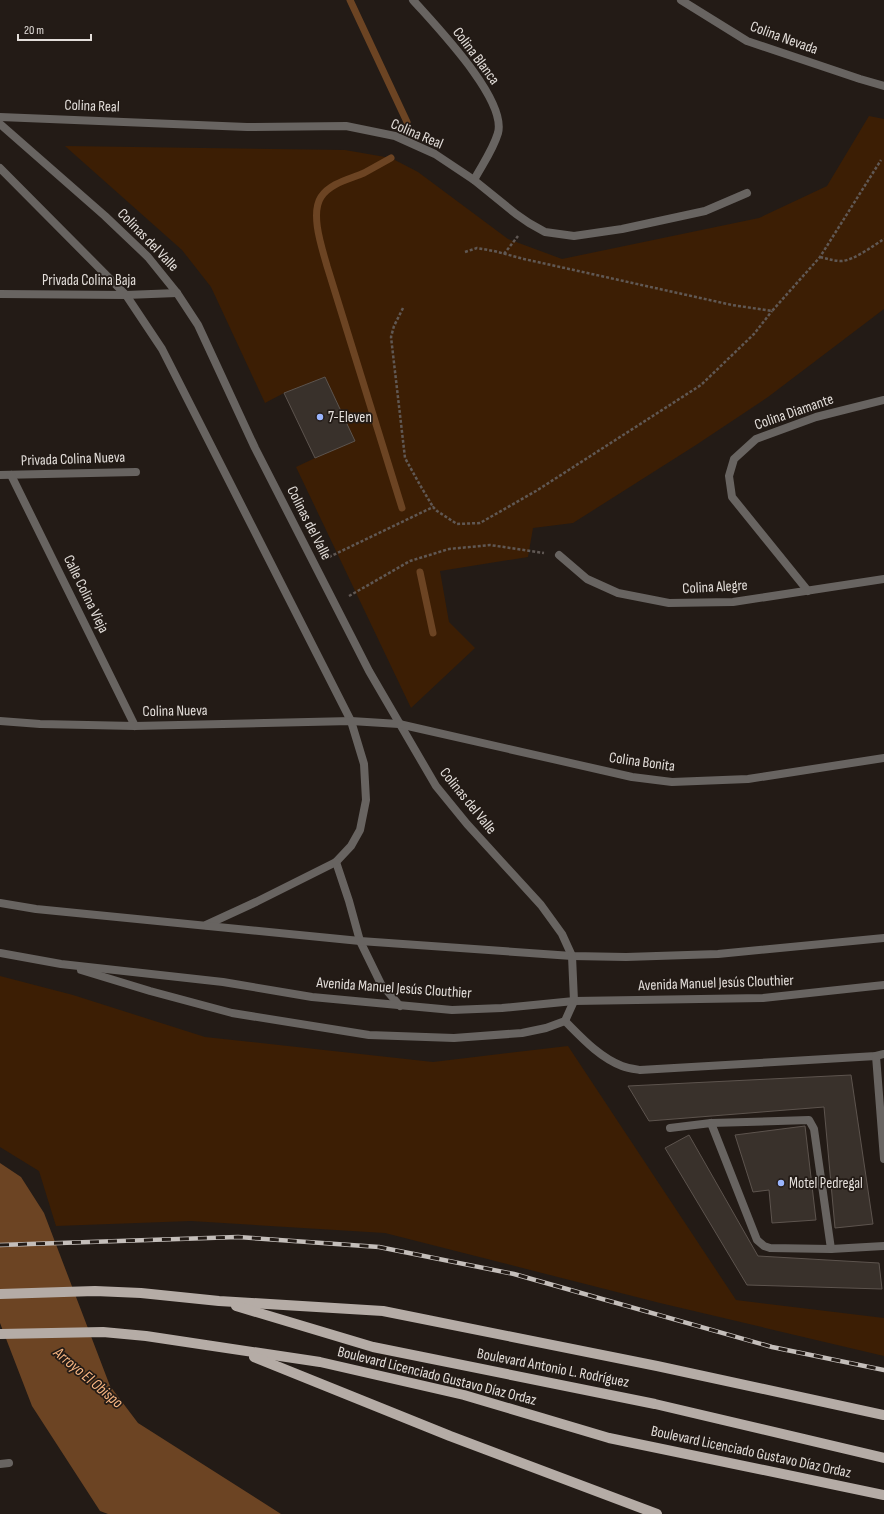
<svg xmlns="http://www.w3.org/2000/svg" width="884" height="1514" font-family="'Sofia Sans Condensed',sans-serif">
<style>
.green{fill:#3c1e04}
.water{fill:#6c4423}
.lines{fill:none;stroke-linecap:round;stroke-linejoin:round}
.stream{stroke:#6c4423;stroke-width:7}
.building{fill:#39312b;stroke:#5d544e}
.path{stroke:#605854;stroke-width:2.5;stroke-dasharray:3 2;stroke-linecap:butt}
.service{stroke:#686461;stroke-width:8}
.minor{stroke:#686461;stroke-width:8}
.tertiary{stroke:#686461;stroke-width:8}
.primary{stroke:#b5aca6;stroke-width:10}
.rail-casing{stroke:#c4beba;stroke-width:4.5}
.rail{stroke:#231b16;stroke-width:3;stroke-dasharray:9;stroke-linecap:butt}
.poi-dot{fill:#9ab5fd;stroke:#231b16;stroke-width:1.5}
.labels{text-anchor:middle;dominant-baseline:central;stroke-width:3.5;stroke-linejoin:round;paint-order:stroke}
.street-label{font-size:15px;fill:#e3deda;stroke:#231b16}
.poi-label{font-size:15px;fill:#e3deda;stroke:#231b16;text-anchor:start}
.water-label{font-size:16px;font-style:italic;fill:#f8b682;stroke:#231b16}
</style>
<rect width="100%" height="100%" fill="#231b16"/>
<g class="green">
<path d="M 869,116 L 884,119 L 884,309 L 768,397 L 696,445 L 573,523 L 533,528 L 528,557 L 440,571 L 449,622 L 475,648 L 411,708 L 296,467 L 315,458 L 355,441 L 325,377 L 284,393 L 265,403 L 211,287 L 182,250 L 65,146 L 345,150 L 391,158 L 418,172 L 508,239 L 562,259 L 759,218 L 827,186 Z"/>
<path d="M 0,976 L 73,995 L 205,1037 L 433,1062 L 568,1046 L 736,1300 L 884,1318 L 884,1356 L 660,1303 L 385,1233 L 191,1221 L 56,1226 L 39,1171 L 0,1147 Z"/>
</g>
<path class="water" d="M 0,1163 L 21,1177 L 44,1213 L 110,1386 L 138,1423 L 281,1514 L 108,1514 L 100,1511 L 32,1406 L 0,1323 Z"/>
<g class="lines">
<g class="stream">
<path d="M 350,0 L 407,122"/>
<path d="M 391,158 C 382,163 373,168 364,173 C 350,179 330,183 321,197 C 310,214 322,248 327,266 L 402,508"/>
<path d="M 420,572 L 433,633"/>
</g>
</g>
<g class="building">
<path d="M 325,377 L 355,441 L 315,458 L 284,393 Z"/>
<path d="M 851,1075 L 873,1224 L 835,1228 L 824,1107 L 649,1121 L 628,1086 Z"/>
<path d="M 805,1126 L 816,1220 L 772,1223 L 769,1190 L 753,1192 L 735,1135 Z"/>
<path d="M 689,1135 L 758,1256 L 879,1263 L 882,1289 L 747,1285 L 665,1148 Z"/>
</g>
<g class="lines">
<g class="path">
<path d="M 465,252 L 477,248 L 494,251 L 524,259 L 732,305 L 772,311 L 820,257 L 881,160"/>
<path d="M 504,254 L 518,236"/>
<path d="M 820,257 C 828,259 834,261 842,261 C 854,260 873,246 884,239"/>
<path d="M 403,308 L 394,326 L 391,337 L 405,458 L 420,485 L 433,507"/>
<path d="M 329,557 L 433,507 L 437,511 L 457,524 L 480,523 L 536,491 L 701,385 L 754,334 L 772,311"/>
<path d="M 349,596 L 410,561 L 449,549 L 490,545 L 544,553"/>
</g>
<g class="service">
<path d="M 565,1021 C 582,1038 599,1057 622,1066 C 627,1068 634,1069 640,1070 L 876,1056 L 884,1054"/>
<path d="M 876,1056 L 884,1159"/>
<path d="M 711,1123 L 757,1240 L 764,1246 L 770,1248 L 831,1249 L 884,1246"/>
<path d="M 670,1128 L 711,1123 L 809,1120 L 814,1129 L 831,1249"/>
</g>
<g class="minor">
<path d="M 413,0 C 436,26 507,99 498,133 C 493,150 482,165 474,180"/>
<path d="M 681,0 L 747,41 L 860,79 L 884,86"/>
<path d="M 0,117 L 247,127 L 346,126 L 395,136 L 435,154 L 474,180 L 516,214 L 529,223 L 545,232 L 574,236 L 622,229 L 705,211 L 747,193"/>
<path d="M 0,124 L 105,216 L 148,257 L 177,293 L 198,325 L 255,448 L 369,671 L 436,786 L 467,824 L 541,905 L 562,934 L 572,956"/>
<path d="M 0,168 L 126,295 L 162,349 L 351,721 L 364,764 L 366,800 L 360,830 L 351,846 L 336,862 L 256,902 L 206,925"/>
<path d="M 0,294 L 126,295 L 177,293"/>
<path d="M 0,475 L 136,472"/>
<path d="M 11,475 L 135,726"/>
<path d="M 559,555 L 587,579 L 618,593 L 669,603 L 733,602 L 884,579"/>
<path d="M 808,591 L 732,497 L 729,476 L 734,459 L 756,439 L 816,417 L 884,400"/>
<path d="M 0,721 L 40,724 L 135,726 L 351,721 L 399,724 L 632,777 L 672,782 L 748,779 L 884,758"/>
<path d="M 336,862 L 349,901 L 360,941 L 381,984 L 400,1006"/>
<path d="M 0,1464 L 9,1463"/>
</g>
<g class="tertiary">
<path d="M 0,903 L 36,909 L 360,941 L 572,956 L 626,957 L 718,954 L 884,938"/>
<path d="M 0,953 L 61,964 L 223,982 L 312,997 L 452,1010 L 502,1008 L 574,1001 L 763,998 L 884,985"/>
<path d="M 81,970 L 150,991 L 232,1013 L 369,1035 L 454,1038 L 522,1033 L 546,1028 L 565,1021 L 574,1001 L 572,956"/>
</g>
<g class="primary">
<path d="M 0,1294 L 95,1291 L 141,1293 L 219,1301 L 383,1311 L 657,1366 L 884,1415"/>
<path d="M 236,1306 L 373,1347 L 655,1404 L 884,1458"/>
<path d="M 0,1334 L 103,1332 L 146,1336 L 320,1362 L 464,1395 L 609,1438 L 884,1495"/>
<path d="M 254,1357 L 450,1436 L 657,1514"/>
</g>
<g class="rail-casing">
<path id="rail" d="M 0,1245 L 238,1237 L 379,1247 L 514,1274 L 772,1347 L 884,1370"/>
</g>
<use href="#rail" class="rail"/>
</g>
<g class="poi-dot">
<circle cx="320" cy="417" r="4"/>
<circle cx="781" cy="1183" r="4"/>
</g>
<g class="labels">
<g class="street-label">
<text transform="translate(784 38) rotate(20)">Colina Nevada</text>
<text transform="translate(476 56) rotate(53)">Colina Blanca</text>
<text transform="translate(92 106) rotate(2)">Colina Real</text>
<text transform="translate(417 134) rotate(23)">Colina Real</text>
<text transform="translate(148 240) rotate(46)">Colinas del Valle</text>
<text x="89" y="280">Privada Colina Baja</text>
<text transform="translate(794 412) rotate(-19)">Colina Diamante</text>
<text transform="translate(73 459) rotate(-2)">Privada Colina Nueva</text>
<text transform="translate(309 523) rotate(63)">Colinas del Valle</text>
<text transform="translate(715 587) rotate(-3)">Colina Alegre</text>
<text transform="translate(86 594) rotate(64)">Calle Colina Vieja</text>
<text transform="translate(175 711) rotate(-1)">Colina Nueva</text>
<text transform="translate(642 762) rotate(8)">Colina Bonita</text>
<text transform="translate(468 801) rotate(51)">Colinas del Valle</text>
<text transform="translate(716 983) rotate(-2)">Avenida Manuel Jesús Clouthier</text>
<text transform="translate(394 988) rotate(4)">Avenida Manuel Jesús Clouthier</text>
<text transform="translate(553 1368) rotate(11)">Boulevard Antonio L. Rodríguez</text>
<text transform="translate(437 1376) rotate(14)">Boulevard Licenciado Gustavo Díaz Ordaz</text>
<text transform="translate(751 1452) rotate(12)">Boulevard Licenciado Gustavo Díaz Ordaz</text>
</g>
<g class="poi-label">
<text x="328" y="417">7-Eleven</text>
<text x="789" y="1183">Motel Pedregal</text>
</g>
<g class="water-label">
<text transform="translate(88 1378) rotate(40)">Arroyo El Obispo</text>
</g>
</g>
<path d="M18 34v6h73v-6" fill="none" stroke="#e3deda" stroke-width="2"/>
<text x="24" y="34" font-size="12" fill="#e3deda" stroke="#231b16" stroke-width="3" paint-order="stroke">20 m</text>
</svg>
